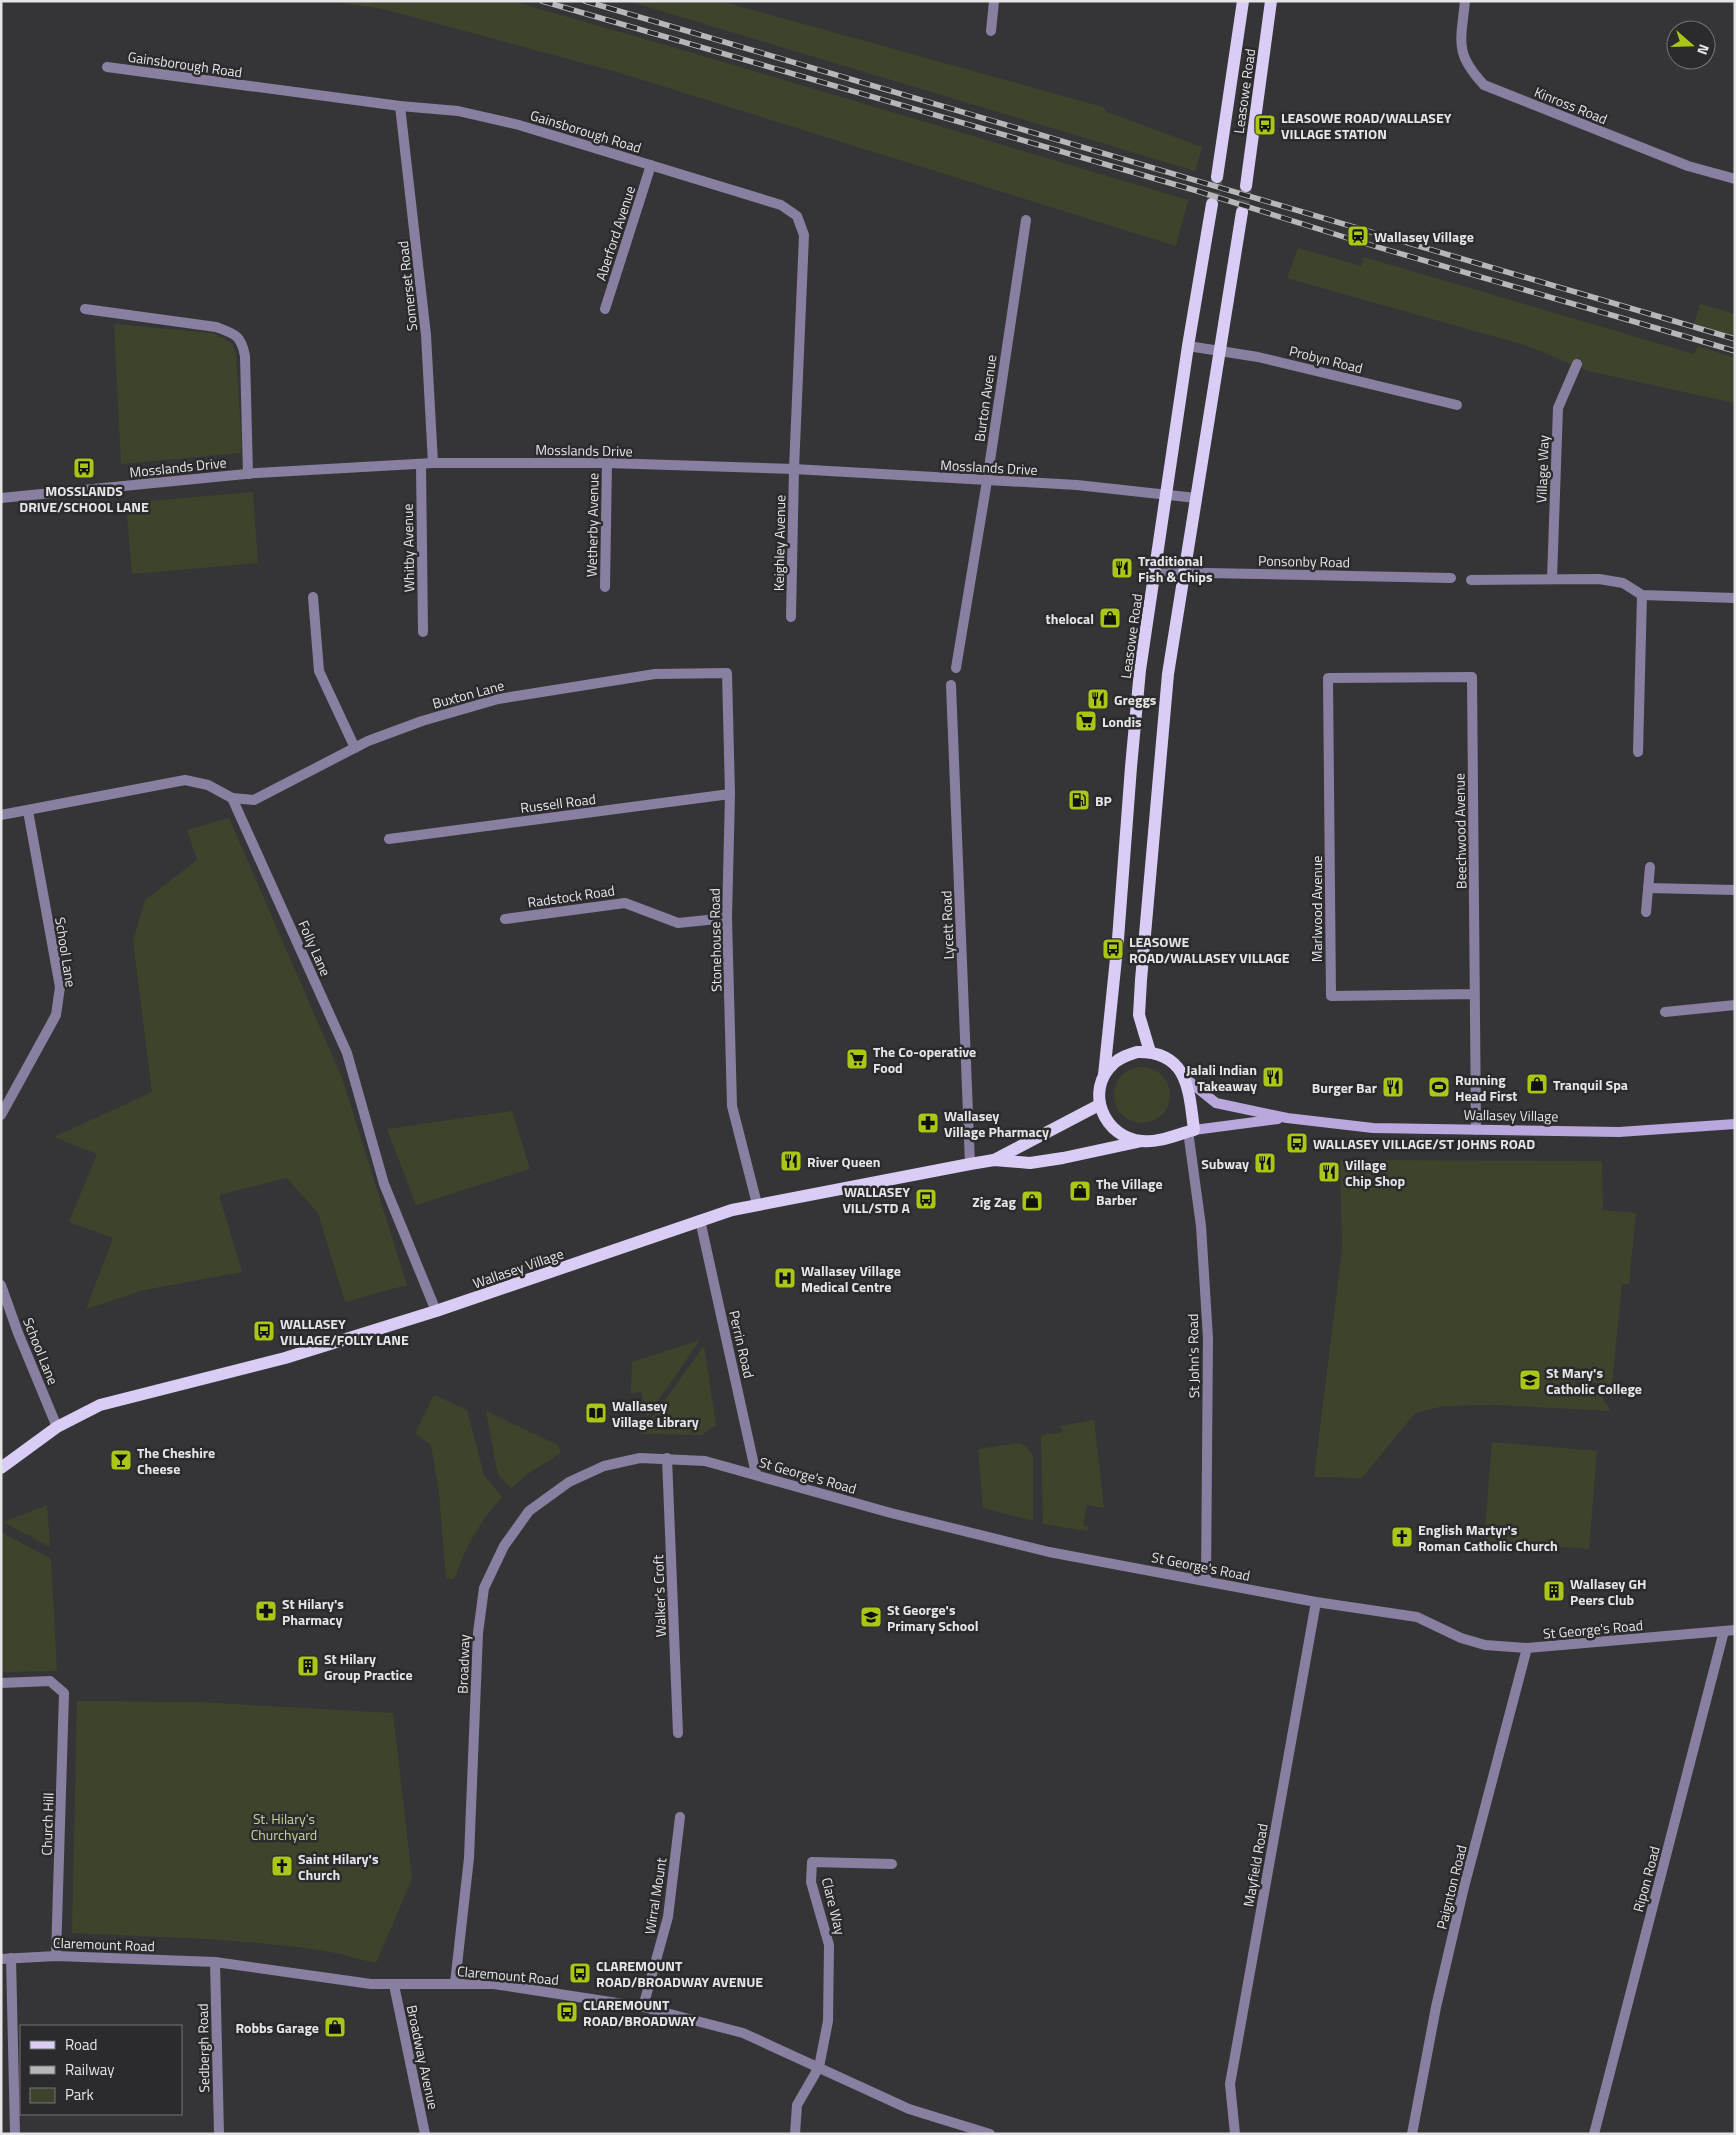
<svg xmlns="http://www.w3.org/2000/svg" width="1736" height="2135" font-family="'Titillium Web',sans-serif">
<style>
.green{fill:#3e442b}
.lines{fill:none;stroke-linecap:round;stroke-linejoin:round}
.primary-tunnel{stroke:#4f4f51;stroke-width:12;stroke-dasharray:12 6;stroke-linecap:butt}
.minor{stroke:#897fa0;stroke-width:10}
.tertiary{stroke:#897fa0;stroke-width:10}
.secondary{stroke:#b8a8dd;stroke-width:10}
.primary{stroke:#d9cdf6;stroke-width:12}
.rail-casing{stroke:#b7b6b8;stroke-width:5.5}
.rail{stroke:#2b2b2d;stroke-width:4;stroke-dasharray:11;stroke-linecap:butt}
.labels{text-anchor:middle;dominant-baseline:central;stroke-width:5;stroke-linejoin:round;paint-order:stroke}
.street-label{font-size:14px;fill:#e5e4e6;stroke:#2b2b2d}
.poi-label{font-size:14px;font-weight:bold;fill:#e5e4e6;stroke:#2b2b2d;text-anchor:start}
.park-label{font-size:14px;fill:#c6d598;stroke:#2b2b2d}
</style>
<rect width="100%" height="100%" fill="#353537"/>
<g class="green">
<path d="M 328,1 L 512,1 L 669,46 L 1188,200 L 1176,246 L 617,72 L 383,9 Z"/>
<path d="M 628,1 L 720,1 L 1103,107 L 1107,112 L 1202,147 L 1195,171 Z"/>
<path d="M 1298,248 L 1361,266 L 1364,257 L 1694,354 L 1698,346 L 1735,358 L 1735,403 L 1588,371 L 1528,346 L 1287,278 Z"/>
<path d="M 1700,304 L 1735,314 L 1735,336 L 1694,324 Z"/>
<path d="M 114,324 L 213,333 L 232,343 L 236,354 L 242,448 L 240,453 L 121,464 Z"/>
<path d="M 253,492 L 258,563 L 132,574 L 126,503 Z"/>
<path d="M 229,818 L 342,1078 L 407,1285 L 345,1302 L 318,1213 L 287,1178 L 219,1195 L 242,1272 L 144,1290 L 86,1309 L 113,1238 L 69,1222 L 97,1154 L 54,1137 L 152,1092 L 133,941 L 145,900 L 197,860 L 187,830 Z"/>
<circle cx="1142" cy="1095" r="28"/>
<path d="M 512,1111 L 530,1169 L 416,1205 L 387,1129 Z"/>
<path d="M 1340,1160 L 1602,1161 L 1603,1210 L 1636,1213 L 1629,1284 L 1622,1284 L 1612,1384 L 1575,1381 L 1576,1386 L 1598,1391 L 1611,1411 L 1496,1405 L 1444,1406 L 1415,1413 L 1362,1478 L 1314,1477 L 1342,1249 Z"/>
<path d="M 700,1340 L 647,1417 L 641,1391 L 631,1394 L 632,1362 Z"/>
<path d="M 704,1346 L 716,1425 L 702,1435 L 640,1434 Z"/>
<path d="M 434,1395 L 467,1410 L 484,1475 L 502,1497 C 478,1524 467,1545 454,1579 L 446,1579 L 439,1492 L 431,1445 L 415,1433 Z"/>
<path d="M 486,1411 L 558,1445 L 561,1453 L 529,1473 L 511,1488 L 498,1475 Z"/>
<path d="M 1094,1420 L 1104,1508 L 1087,1505 L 1083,1526 L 1088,1526 L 1088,1531 L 1043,1524 L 1041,1435 L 1063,1432 L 1060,1426 Z"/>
<path d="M 1492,1442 L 1597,1451 L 1589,1549 L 1484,1541 Z"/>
<path d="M 1019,1443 L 1027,1447 L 1033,1456 L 1033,1521 L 983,1508 L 978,1449 Z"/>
<path d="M 47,1505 L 50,1547 L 3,1522 Z"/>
<path d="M 1,1532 L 51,1559 L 57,1671 L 1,1672 Z"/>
<path d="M 77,1701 L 196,1702 L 393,1713 L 412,1879 L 376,1963 C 358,1959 341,1953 324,1951 C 240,1938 156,1937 72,1933 Z"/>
</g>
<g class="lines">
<g class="primary-tunnel">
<path d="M 1212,204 L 1217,177"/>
<path d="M 1242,212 L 1246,186"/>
</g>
<g class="minor">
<path d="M 1465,1 C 1461,42 1454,53 1484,85 L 1688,166 L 1735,179"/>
<path d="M 991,31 L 994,1"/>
<path d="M 107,67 L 400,106 L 458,111 L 519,125 L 781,205 L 797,216 L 804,235 L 794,469 L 791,617"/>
<path d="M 400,106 L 426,335 L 433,463"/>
<path d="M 85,309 L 216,327 C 235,334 241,335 245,356 L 248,474"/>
<path d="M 605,309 L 651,165"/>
<path d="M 1188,346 L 1258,357 L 1457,405"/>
<path d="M 421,464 L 423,632"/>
<path d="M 1,498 L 257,473 L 433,463 L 607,463 L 794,469 L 1077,485 L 1196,498"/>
<path d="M 1156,572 L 1451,578"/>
<path d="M 1552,579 L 1558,408 L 1577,364"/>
<path d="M 1471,580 L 1599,579 L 1623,583 L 1642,595 L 1735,598"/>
<path d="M 605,587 L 607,463"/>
<path d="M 313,597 L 319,671 L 355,748"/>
<path d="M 956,668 L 987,481 L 1026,220"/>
<path d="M 951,685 L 970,1164"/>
<path d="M 1638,752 L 1642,595"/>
<path d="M 232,798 L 254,800 L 368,741 L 422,721 L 498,699 L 655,674 L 727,673 L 730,794 L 727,918 L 732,1106 L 757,1204"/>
<path d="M 1,815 L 185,780 L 208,785 L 232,798 L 347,1053 L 384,1184 L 436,1311"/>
<path d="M 389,839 L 730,794"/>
<path d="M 1648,888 L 1735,890"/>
<path d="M 1646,912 L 1650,867"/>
<path d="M 505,919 L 625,903 L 678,923 L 727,918"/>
<path d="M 1475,994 L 1331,996 L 1328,678 L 1472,677 L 1476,1130"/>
<path d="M 1665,1012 L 1735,1005"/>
<path d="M 1,1115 L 56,1015 L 60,987 L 28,811"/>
<path d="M 700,1220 L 756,1474"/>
<path d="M 1,1285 L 18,1333 L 57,1427"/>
<path d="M 667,1458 L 678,1733"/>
<path d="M 1,1683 L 50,1681 L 64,1693 L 56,1956"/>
<path d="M 11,1958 L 15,2134"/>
<path d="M 215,1962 L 219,2134"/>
<path d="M 394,1985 L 425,2134"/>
<path d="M 643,2007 L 668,1917 L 680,1817"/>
<path d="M 795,2134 L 797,2105 L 819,2067 L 828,2021 L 829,1945 L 811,1882 L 812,1862 L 892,1864"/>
<path d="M 1235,2134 L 1230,2084 L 1316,1602"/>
<path d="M 1412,2134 L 1436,2007 L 1463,1891 L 1527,1648"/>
<path d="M 1594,2134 L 1724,1631"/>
</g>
<g class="tertiary">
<path d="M 1188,1131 L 1201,1226 L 1208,1338 L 1206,1581"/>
<path d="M 1,1959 L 56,1956 L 215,1962 L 371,1984 L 494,1984 L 643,2007 L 743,2033 L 909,2109 L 990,2134"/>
<path d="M 455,1983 L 469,1858 L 478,1633 L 484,1588 L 504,1546 L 529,1511 L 569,1482 L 604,1466 L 640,1458 L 705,1461 L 891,1513 L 1049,1552 L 1316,1602 L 1417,1617 L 1461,1638 L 1485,1645 L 1527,1648 L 1735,1630"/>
</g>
<g class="secondary">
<path d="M 1185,1078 L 1216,1103 L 1287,1118 L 1373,1128 L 1619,1132 L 1735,1124"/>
<path d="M 1194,1130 L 1278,1119"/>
</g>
<g class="primary">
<path d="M 1217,177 L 1243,1"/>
<path d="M 1246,186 L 1271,1"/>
<path d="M 1137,1052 C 1188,1051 1189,1090 1194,1130 C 1178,1134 1159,1143 1142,1141 C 1104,1138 1084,1091 1113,1064 C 1120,1057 1128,1055 1137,1052 Z"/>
<path d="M 1150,1052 L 1139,1015 L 1141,980 L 1168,674 L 1242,212"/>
<path d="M 1104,1075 L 1118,939 L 1131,767 L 1140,670 L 1188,346 L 1212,204"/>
<path d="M 994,1160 L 1099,1105"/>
<path d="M 1,1468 L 57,1427 L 100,1405 L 285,1358 L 436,1311 L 732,1210 L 970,1164 L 994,1160 L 1030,1163 L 1063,1158 L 1142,1141"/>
</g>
<g class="rail-casing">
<g id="rail">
<path d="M 542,1 L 1194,190 L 1357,241 L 1735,351"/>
<path d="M 585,1 L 1735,339"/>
</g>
</g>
<use href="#rail" class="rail"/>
</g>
<defs>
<g id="bus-square" transform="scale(1.125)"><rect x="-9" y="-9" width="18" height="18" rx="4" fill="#aac718" stroke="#2b2b2d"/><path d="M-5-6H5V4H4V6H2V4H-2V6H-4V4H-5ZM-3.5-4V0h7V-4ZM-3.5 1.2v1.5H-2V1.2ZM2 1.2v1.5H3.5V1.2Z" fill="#111"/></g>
<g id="station-square" transform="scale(1.125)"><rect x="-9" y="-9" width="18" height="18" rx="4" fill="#aac718" stroke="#2b2b2d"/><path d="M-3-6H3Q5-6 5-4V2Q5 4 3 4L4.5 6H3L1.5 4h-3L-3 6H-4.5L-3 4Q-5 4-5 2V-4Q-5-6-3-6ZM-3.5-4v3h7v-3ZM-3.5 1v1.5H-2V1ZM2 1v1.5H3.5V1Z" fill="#111"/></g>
<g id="restaurant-square" transform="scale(1.125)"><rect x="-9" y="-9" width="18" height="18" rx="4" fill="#aac718" stroke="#2b2b2d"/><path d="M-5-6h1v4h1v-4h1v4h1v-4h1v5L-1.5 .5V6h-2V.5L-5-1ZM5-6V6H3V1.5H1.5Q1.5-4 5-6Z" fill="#111"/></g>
<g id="shop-square" transform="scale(1.125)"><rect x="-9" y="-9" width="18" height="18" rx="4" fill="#aac718" stroke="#2b2b2d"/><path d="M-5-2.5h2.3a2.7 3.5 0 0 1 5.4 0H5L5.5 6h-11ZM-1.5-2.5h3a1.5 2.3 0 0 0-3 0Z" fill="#111"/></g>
<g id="supermarket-square" transform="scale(1.125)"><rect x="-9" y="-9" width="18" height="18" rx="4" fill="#aac718" stroke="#2b2b2d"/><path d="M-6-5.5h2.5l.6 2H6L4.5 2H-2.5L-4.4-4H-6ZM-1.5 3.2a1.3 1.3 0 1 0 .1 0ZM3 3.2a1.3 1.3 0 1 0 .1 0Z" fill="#111"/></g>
<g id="fuel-square" transform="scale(1.125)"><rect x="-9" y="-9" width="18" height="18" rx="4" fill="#aac718" stroke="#2b2b2d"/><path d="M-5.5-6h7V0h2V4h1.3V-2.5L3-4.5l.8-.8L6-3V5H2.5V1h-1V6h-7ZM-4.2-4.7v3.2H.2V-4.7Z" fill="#111"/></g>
<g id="stadium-square" transform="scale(1.125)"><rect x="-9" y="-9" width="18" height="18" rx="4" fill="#aac718" stroke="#2b2b2d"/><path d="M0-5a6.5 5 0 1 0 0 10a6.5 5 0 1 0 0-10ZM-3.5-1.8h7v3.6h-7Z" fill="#111"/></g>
<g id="pharmacy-square" transform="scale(1.125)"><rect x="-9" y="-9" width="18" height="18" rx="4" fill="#aac718" stroke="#2b2b2d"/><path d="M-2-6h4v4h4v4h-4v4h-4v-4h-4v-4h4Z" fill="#111"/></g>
<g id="hospital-square" transform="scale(1.125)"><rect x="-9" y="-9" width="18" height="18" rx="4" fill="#aac718" stroke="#2b2b2d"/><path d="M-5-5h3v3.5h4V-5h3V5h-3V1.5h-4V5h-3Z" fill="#111"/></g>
<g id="school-square" transform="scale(1.125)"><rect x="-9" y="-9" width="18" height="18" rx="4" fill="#aac718" stroke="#2b2b2d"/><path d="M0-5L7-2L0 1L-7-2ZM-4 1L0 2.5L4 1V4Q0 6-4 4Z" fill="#111"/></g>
<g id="library-square" transform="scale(1.125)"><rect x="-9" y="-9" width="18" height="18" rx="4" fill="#aac718" stroke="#2b2b2d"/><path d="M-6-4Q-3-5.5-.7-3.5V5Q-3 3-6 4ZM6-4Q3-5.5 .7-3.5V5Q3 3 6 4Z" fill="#111"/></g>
<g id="bar-square" transform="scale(1.125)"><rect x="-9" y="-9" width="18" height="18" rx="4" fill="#aac718" stroke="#2b2b2d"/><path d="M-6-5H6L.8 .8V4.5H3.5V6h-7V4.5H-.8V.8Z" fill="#111"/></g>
<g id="church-square" transform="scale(1.125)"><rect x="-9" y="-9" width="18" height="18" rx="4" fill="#aac718" stroke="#2b2b2d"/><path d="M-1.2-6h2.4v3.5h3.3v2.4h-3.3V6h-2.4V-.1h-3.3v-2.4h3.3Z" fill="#111"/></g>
<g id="building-square" transform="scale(1.125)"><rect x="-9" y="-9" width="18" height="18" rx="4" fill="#aac718" stroke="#2b2b2d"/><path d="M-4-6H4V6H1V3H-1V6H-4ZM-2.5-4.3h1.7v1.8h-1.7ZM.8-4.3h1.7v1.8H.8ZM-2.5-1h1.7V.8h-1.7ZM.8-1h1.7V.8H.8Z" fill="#111"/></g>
</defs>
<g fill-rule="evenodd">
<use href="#bus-square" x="1265" y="125"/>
<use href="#station-square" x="1358" y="236"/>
<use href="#bus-square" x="84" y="468"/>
<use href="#restaurant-square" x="1122" y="568"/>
<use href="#shop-square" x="1110" y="618"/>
<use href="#restaurant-square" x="1098" y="699"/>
<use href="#supermarket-square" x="1086" y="721"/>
<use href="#fuel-square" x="1079" y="800"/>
<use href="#bus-square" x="1113" y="949"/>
<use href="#supermarket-square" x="857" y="1059"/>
<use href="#restaurant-square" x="1273" y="1077"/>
<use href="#shop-square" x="1537" y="1084"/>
<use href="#restaurant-square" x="1393" y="1087"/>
<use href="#stadium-square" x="1439" y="1087"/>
<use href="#pharmacy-square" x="928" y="1123"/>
<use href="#bus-square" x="1297" y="1143"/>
<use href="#restaurant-square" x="791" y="1161"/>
<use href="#restaurant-square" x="1265" y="1163"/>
<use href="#restaurant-square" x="1329" y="1172"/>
<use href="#shop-square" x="1080" y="1191"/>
<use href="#bus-square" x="926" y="1199"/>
<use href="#shop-square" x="1032" y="1201"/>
<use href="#hospital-square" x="785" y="1278"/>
<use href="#bus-square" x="264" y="1331"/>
<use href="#school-square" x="1530" y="1380"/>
<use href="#library-square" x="596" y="1413"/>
<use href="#bar-square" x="121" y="1460"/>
<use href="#church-square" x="1402" y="1537"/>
<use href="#building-square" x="1554" y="1591"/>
<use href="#pharmacy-square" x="266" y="1611"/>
<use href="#school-square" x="871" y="1617"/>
<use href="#building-square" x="308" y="1666"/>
<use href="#church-square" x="282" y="1866"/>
<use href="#bus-square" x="580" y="1973"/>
<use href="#bus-square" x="567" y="2012"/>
<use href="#shop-square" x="335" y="2027"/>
</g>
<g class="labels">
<g class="street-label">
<text transform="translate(185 64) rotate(8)">Gainsborough Road</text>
<text transform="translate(1244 91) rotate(-82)">Leasowe Road</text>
<text transform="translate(1571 105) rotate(22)">Kinross Road</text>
<text transform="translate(586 131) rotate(17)">Gainsborough Road</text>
<text transform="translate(615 233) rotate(-72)">Aberford Avenue</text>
<text transform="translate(407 286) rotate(-96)">Somerset Road</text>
<text transform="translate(1326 359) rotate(14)">Probyn Road</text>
<text transform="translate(985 398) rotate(-82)">Burton Avenue</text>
<text transform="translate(584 450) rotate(1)">Mosslands Drive</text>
<text transform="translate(178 467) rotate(-6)">Mosslands Drive</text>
<text transform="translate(989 467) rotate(3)">Mosslands Drive</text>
<text transform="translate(1542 469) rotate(-88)">Village Way</text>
<text transform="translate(592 525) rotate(-89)">Wetherby Avenue</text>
<text transform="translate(779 543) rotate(-89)">Keighley Avenue</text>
<text transform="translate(408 548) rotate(-91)">Whitby Avenue</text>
<text transform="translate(1304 561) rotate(1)">Ponsonby Road</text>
<text transform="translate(1131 636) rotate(-82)">Leasowe Road</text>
<text transform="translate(468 694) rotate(-15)">Buxton Lane</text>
<text transform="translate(558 803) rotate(-7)">Russell Road</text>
<text transform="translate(1460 831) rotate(-91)">Beechwood Avenue</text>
<text transform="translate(571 896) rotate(-8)">Radstock Road</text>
<text transform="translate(1316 909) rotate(-90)">Marlwood Avenue</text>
<text transform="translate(947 925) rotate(-92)">Lycett Road</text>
<text transform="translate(715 940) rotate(-91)">Stonehouse Road</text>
<text transform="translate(315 948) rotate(66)">Folly Lane</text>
<text transform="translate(66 952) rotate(81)">School Lane</text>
<text transform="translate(1511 1115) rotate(1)">Wallasey Village</text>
<text transform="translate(518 1268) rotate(-19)">Wallasey Village</text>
<text transform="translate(742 1344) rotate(77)">Perrin Road</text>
<text transform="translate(41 1351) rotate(68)">School Lane</text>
<text transform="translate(1193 1356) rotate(-91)">St John's Road</text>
<text transform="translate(808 1475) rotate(16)">St George's Road</text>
<text transform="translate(1201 1566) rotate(11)">St George's Road</text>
<text transform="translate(659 1596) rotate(-92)">Walker's Croft</text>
<text transform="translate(1593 1629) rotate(-5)">St George's Road</text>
<text transform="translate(463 1664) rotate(-88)">Broadway</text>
<text transform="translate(47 1824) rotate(-88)">Church Hill</text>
<text transform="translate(1255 1865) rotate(-80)">Mayfield Road</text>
<text transform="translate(1646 1879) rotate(-75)">Ripon Road</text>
<text transform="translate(1451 1887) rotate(-76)">Paignton Road</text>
<text transform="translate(655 1896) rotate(-81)">Wirral Mount</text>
<text transform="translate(834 1906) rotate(76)">Clare Way</text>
<text transform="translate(104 1944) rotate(2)">Claremount Road</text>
<text transform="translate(508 1975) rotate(5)">Claremount Road</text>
<text transform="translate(203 2048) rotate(-91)">Sedbergh Road</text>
<text transform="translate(423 2057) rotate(78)">Broadway Avenue</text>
</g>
<g class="poi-label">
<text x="1281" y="117">LEASOWE ROAD/WALLASEY<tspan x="1281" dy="16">VILLAGE STATION</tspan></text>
<text x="1374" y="236">Wallasey Village</text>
<text x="84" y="490" text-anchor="middle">MOSSLANDS<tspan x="84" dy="16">DRIVE/SCHOOL LANE</tspan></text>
<text x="1138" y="560">Traditional<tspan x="1138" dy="16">Fish &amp; Chips</tspan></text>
<text x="1094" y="618" text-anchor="end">thelocal</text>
<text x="1114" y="699">Greggs</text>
<text x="1102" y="721">Londis</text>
<text x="1095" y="800">BP</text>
<text x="1129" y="941">LEASOWE<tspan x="1129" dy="16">ROAD/WALLASEY VILLAGE</tspan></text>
<text x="873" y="1051">The Co-operative<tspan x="873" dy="16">Food</tspan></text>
<text x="1257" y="1069" text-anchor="end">Jalali Indian<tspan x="1257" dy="16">Takeaway</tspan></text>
<text x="1455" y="1079">Running<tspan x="1455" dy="16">Head First</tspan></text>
<text x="1553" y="1084">Tranquil Spa</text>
<text x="1377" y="1087" text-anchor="end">Burger Bar</text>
<text x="944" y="1115">Wallasey<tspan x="944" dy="16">Village Pharmacy</tspan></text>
<text x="1313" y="1143">WALLASEY VILLAGE/ST JOHNS ROAD</text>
<text x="807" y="1161">River Queen</text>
<text x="1249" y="1163" text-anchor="end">Subway</text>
<text x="1345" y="1164">Village<tspan x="1345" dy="16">Chip Shop</tspan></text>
<text x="1096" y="1183">The Village<tspan x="1096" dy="16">Barber</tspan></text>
<text x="910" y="1191" text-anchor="end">WALLASEY<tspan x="910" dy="16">VILL/STD A</tspan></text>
<text x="1016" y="1201" text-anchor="end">Zig Zag</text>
<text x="801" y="1270">Wallasey Village<tspan x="801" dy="16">Medical Centre</tspan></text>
<text x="280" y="1323">WALLASEY<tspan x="280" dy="16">VILLAGE/FOLLY LANE</tspan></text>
<text x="1546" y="1372">St Mary's<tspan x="1546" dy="16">Catholic College</tspan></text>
<text x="612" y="1405">Wallasey<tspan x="612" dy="16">Village Library</tspan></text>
<text x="137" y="1452">The Cheshire<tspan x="137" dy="16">Cheese</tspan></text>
<text x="1418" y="1529">English Martyr's<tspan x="1418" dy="16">Roman Catholic Church</tspan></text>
<text x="1570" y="1583">Wallasey GH<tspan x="1570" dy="16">Peers Club</tspan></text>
<text x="282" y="1603">St Hilary's<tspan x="282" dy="16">Pharmacy</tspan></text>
<text x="887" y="1609">St George's<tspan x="887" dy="16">Primary School</tspan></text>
<text x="324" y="1658">St Hilary<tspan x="324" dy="16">Group Practice</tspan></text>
<text x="298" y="1858">Saint Hilary's<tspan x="298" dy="16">Church</tspan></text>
<text x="596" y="1965">CLAREMOUNT<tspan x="596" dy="16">ROAD/BROADWAY AVENUE</tspan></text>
<text x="583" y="2004">CLAREMOUNT<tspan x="583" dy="16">ROAD/BROADWAY</tspan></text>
<text x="319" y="2027" text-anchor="end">Robbs Garage</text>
</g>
<g class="park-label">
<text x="284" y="1818">St. Hilary's<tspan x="284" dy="16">Churchyard</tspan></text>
</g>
</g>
<rect width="1736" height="2135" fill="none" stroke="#e5e4e6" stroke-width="5"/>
<rect x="20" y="2025" width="162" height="90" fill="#2b2b2d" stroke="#757577"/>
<rect x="30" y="2041" width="25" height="8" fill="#d9cdf6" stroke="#757577"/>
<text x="65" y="2050" font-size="15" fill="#e5e4e6">Road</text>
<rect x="30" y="2066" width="25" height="8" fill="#b7b6b8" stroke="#757577"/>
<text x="65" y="2075" font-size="15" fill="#e5e4e6">Railway</text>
<rect x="30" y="2088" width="25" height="15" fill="#3e442b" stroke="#757577"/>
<text x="65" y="2100" font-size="15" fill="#e5e4e6">Park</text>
<g transform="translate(1691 45) rotate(110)"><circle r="24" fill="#2b2b2d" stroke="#757577"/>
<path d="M0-4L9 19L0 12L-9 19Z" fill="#aac718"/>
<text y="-8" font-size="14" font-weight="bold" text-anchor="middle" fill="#e5e4e6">N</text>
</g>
</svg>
